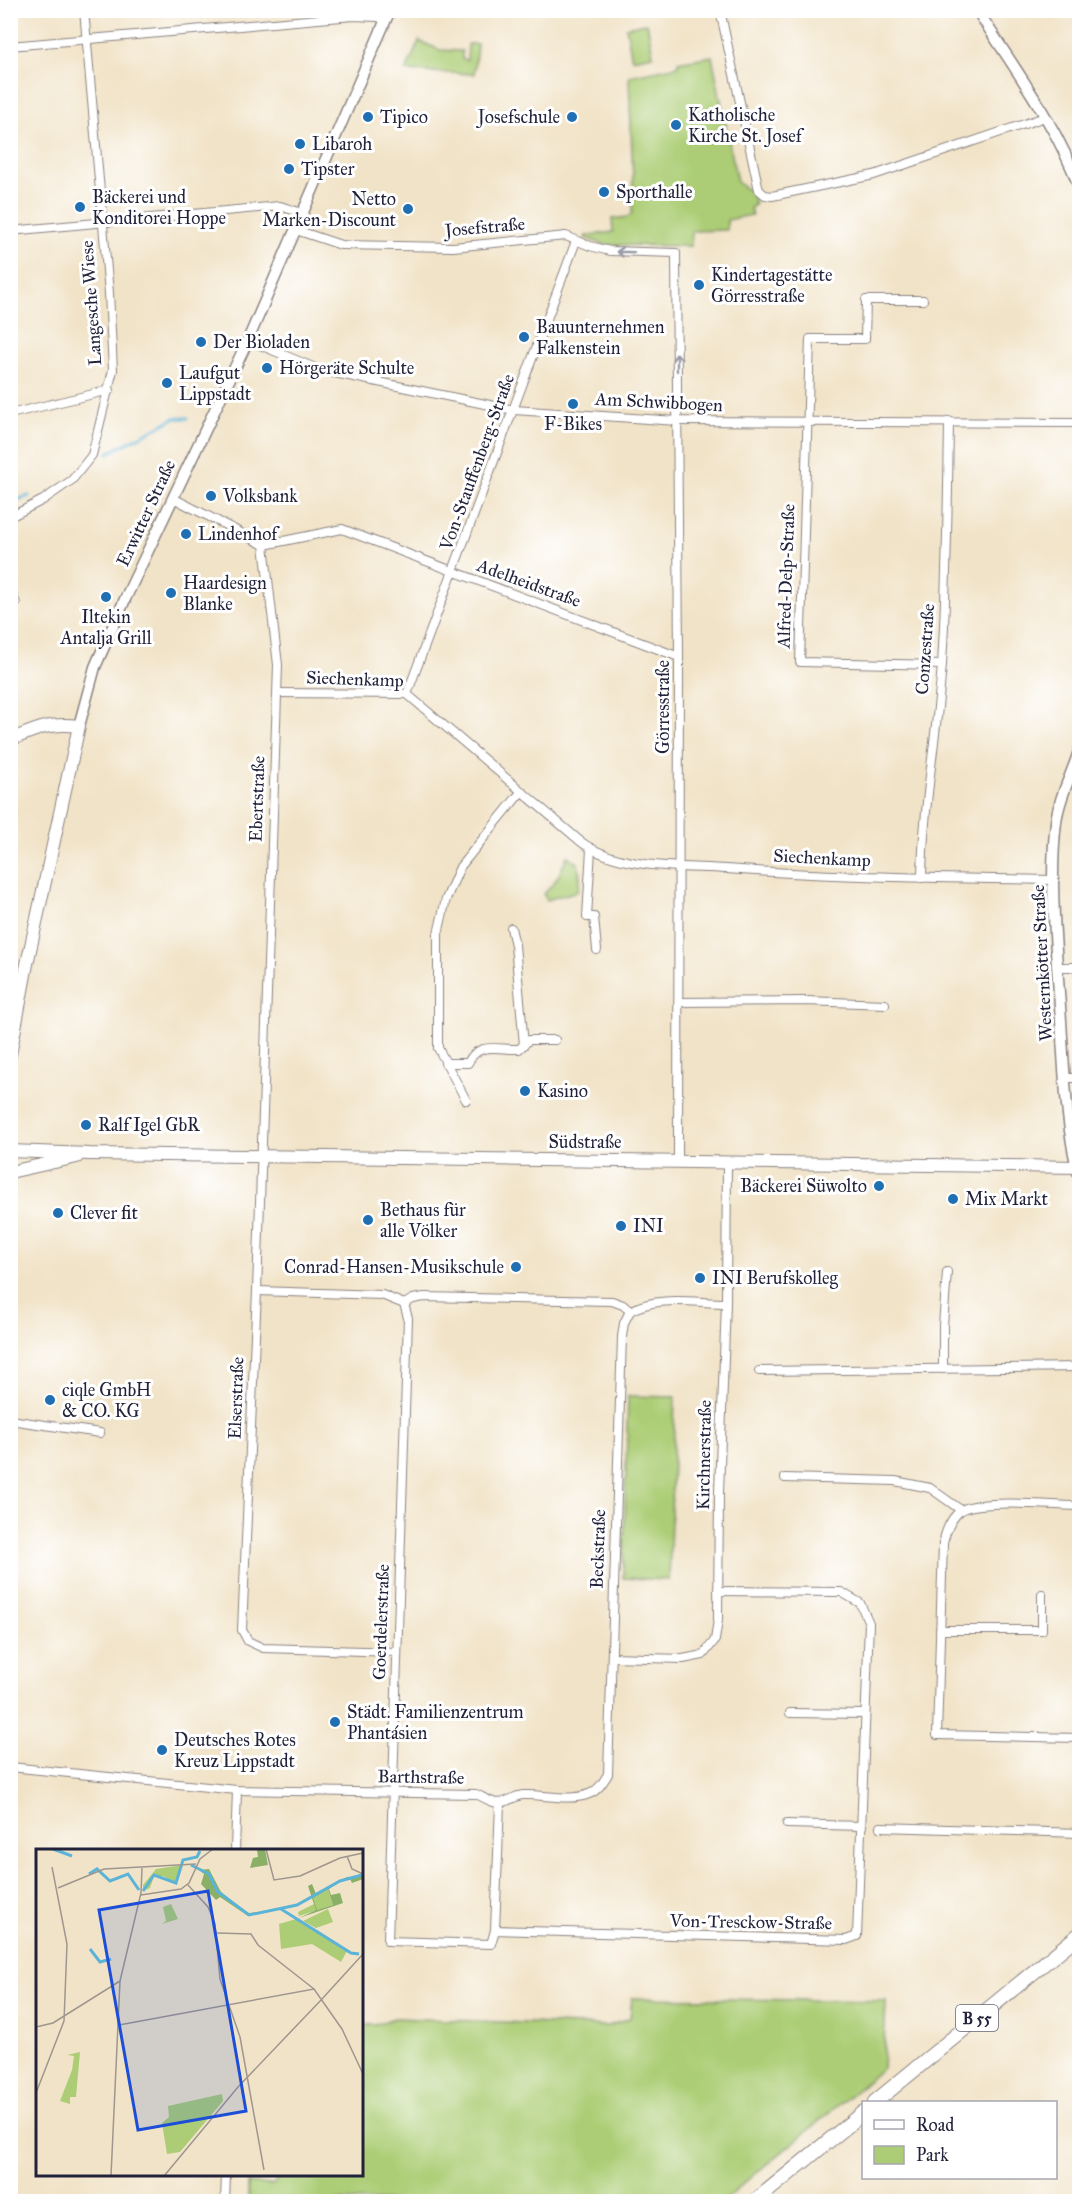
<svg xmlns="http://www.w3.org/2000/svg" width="1090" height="2212" font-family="'IM FELL Great Primer',serif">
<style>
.green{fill:#accd75;stroke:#677858;stroke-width:1.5}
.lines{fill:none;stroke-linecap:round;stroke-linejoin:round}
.stream{stroke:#5bb4d8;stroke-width:3}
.minor-casing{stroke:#8a8281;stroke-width:10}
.tertiary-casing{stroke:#8a8281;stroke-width:13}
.secondary-casing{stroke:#8a8281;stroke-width:14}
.primary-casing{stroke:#8a8281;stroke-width:16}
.minor{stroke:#fff;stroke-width:8}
.tertiary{stroke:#fff;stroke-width:10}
.secondary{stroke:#fff;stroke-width:12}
.primary{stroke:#fff;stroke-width:14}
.oneway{stroke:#9c9ca7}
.poi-dot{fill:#1f6fb2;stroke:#fff;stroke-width:2}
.labels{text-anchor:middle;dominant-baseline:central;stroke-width:6;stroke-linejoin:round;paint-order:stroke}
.shield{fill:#fff;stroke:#646476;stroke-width:1.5}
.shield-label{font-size:16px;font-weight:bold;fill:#22223b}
.poi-label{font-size:18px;fill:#22223b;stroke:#fff;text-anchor:start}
.street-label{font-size:18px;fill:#22223b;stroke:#fff}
.inset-river{fill:none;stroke:#5bb4d8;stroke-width:3}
.inset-road{fill:none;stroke:#9e968f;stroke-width:1.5}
.view{fill:#1d4ed8;fill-opacity:0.15;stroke:#1d4ed8;stroke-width:3}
.inset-edge{fill:none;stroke:#22223b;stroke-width:3}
</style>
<rect width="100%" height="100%" fill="#fff"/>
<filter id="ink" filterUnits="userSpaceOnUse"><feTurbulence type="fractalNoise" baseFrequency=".0167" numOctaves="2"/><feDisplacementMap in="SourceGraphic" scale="12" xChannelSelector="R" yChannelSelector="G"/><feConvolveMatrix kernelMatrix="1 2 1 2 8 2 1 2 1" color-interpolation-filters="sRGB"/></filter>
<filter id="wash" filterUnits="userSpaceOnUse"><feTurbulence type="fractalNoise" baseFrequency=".008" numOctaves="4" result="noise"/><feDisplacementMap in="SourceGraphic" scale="24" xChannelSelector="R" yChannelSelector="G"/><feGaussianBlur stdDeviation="1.35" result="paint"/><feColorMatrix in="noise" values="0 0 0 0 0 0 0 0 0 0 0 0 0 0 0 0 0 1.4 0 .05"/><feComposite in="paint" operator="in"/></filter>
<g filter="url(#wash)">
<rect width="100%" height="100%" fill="#f1e3c7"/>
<g class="green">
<path d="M 647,23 L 653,55 L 632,59 L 626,27 Z"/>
<path d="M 419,41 L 440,50 L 462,51 L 462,59 L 467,60 L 468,44 L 477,44 L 474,74 L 406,71 Z"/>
<path d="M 712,56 L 737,182 L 752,193 L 755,205 L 750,208 L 752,215 L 727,220 L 727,230 L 692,231 L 691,246 L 605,245 L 585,238 L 586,236 L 613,232 L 612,219 L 628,217 L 632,213 L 633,179 L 629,76 L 678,66 L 678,62 Z"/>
<path d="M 567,856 L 578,863 L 580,877 L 578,891 L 547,900 L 543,894 C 556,883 561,872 567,856 Z"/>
<path d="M 628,1396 L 675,1397 L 669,1580 L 623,1578 Z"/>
<path d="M 632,1998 L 886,2001 L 883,2068 L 723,2201 L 248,2201 L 248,2183 L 272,2185 L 283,2175 L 362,2174 L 362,2025 L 375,2025 L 394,2018 L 608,2026 L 630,2018 Z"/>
</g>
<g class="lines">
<g class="stream">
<path d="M 108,453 L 175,418 L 188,418"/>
<path d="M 10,502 L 29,496"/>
</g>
</g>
</g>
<g filter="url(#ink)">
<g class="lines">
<g class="minor-casing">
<g id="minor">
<path d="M 720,10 L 759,190 L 765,195 L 772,196 L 874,175 L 1045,117"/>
<path d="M 10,46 L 353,16 L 378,17 L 386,20"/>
<path d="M 296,230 L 341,245 L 453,247 L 566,236 L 590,246 L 610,251 L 676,253 L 679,657 L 678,1161"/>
<path d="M 10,231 L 280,206 L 302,213"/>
<path d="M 923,300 L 866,300 L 865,339 L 810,339 L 800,662 L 942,665"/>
<path d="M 248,340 L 320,370 L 514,410 L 677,421 L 1080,423"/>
<path d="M 10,414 L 110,390"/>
<path d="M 173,498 L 264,545 L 278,665 L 257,1291 L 242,1630 L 248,1641 L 263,1648 L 397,1652"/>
<path d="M 10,517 L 43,500 L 72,480 L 92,455 L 113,370 L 109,293 L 84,10"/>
<path d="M 264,545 L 342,529 L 679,657"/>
<path d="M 10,590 L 16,603"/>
<path d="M 278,693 L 407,694 L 580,841 C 617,870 682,866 726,869 C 835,877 944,878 1054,880"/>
<path d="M 407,694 L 576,241"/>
<path d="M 591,849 L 587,917 L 594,917 L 597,950"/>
<path d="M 922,878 C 923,806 937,736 942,664 C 947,583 948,502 949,421"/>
<path d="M 511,928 L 515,945 L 524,1045"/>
<path d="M 1057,967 L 1080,967"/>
<path d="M 679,1002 L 806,1001 L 885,1004"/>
<path d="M 445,1063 L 468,1063 C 478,1041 498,1050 519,1049 L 529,1040 L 555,1040"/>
<path d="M 1066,1078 L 1080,1078"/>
<path d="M 466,1100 L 438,1048 L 438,934 L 446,899 L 460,867 L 521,792"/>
<path d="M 257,1291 L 382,1295 L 404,1304"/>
<path d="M 404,1304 L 408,1318 L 388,1941 L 491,1944 L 495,1930 L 846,1940 L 857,1936 L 869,1623 L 860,1603 L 841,1592 L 718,1591"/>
<path d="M 404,1304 L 413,1299 L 424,1297 L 612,1301 L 623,1305 L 630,1311 C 657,1295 696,1303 726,1303"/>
<path d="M 943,1369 L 943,1326 L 947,1272"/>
<path d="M 759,1371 L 1080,1367"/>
<path d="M 10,1420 L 100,1433"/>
<path d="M 785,1478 L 895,1481 L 930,1488 L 961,1510"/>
<path d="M 1080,1506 C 1057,1506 975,1498 960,1511 C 950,1519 946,1531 943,1543 L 937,1735 L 1080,1738"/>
<path d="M 940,1630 L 1042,1630 L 1042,1594"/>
<path d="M 612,1657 L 683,1659 L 703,1655 L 715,1640 L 718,1620 L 719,1492 L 726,1303 L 727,1161"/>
<path d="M 790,1713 L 865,1714"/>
<path d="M 10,1767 L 237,1790 L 476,1794 C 483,1797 490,1802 497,1803 C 508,1803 513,1796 523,1795 C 544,1794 569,1802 589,1794 C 598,1791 603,1782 608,1774 L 622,1337 L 624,1323 L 630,1311"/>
<path d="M 787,1824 L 862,1826"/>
<path d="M 880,1827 L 1080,1833"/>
<path d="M 235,1850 L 237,1790"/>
<path d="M 495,1930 L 500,1803"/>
<path d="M 225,2202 L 226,2174"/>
</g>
</g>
<g class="tertiary-casing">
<g id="tertiary">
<path d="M 977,10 C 1014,68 1057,125 1080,189"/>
<path d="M 79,726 L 95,667 L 126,597 L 248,340 L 390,10"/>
<path d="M 1080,748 C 1073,773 1059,796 1056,822 C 1049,878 1056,949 1060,1006 C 1064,1060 1065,1128 1080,1179"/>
</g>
</g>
<g class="secondary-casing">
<g id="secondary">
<path d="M 10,740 C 37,729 49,722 79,726 L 27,964 L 10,1055"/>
<path d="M 10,1151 L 90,1154 L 1080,1167"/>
<path d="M 10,1172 L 77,1157"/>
</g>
</g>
<g class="primary-casing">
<g id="primary">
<path d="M 875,2102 L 1080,1934"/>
<path d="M 754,2202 L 864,2112"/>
</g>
</g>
<use href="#minor" class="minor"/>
<use href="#tertiary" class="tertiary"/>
<use href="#secondary" class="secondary"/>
<use href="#primary" class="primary"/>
</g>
<defs><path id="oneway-shaft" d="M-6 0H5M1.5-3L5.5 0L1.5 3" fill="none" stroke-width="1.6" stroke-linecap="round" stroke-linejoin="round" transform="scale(1.5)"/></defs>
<g class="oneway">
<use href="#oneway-shaft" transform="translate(625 252) rotate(-178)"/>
<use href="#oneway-shaft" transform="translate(677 362) rotate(-90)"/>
</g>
</g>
<g class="poi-dot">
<circle cx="368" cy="117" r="6"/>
<circle cx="572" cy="117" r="6"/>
<circle cx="676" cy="125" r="6"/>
<circle cx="300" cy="144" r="6"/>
<circle cx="289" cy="169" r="6"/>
<circle cx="604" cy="192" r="6"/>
<circle cx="80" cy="207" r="6"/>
<circle cx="408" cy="209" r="6"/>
<circle cx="699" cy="285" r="6"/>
<circle cx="524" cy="337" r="6"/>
<circle cx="201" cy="342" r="6"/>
<circle cx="267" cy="368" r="6"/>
<circle cx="167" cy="383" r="6"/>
<circle cx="573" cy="404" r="6"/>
<circle cx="211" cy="496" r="6"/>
<circle cx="186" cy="534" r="6"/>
<circle cx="171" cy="593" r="6"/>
<circle cx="106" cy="597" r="6"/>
<circle cx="525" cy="1091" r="6"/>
<circle cx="86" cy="1125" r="6"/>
<circle cx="879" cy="1186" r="6"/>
<circle cx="953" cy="1199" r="6"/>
<circle cx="58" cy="1213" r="6"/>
<circle cx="368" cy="1220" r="6"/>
<circle cx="621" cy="1226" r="6"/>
<circle cx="516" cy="1267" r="6"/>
<circle cx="700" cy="1278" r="6"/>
<circle cx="50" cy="1400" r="6"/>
<circle cx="335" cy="1722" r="6"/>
<circle cx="162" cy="1750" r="6"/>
</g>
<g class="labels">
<rect class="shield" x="956" y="2005" width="42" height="26" rx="4.5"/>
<g class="shield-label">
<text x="977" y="2018">B 55</text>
</g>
<g class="poi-label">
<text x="688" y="115">Katholische<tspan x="688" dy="21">Kirche St. Josef</tspan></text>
<text x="380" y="117">Tipico</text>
<text x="560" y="117" text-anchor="end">Josefschule</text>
<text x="312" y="144">Libaroh</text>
<text x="301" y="169">Tipster</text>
<text x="616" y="192">Sporthalle</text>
<text x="92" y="197">Bäckerei und<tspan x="92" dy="21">Konditorei Hoppe</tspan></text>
<text x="396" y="199" text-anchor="end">Netto<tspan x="396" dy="21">Marken-Discount</tspan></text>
<text x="711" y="275">Kindertagestätte<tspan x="711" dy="21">Görresstraße</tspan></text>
<text x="536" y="327">Bauunternehmen<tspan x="536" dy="21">Falkenstein</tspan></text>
<text x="213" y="342">Der Bioladen</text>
<text x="279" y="368">Hörgeräte Schulte</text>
<text x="179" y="373">Laufgut<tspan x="179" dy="21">Lippstadt</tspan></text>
<text x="573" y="424" text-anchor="middle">F-Bikes</text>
<text x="223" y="496">Volksbank</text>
<text x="198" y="534">Lindenhof</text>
<text x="183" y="583">Haardesign<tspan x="183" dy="21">Blanke</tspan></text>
<text x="106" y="617" text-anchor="middle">Iltekin<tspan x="106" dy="21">Antalja Grill</tspan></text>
<text x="537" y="1091">Kasino</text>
<text x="98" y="1125">Ralf Igel GbR</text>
<text x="867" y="1186" text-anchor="end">Bäckerei Süwolto</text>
<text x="965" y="1199">Mix Markt</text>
<text x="380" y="1210">Bethaus für<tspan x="380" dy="21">alle Völker</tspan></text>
<text x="70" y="1213">Clever fit</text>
<text x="633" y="1226">INI</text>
<text x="504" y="1267" text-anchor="end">Conrad-Hansen-Musikschule</text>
<text x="712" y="1278">INI Berufskolleg</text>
<text x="62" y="1390">ciqle GmbH<tspan x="62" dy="21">&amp; CO. KG</tspan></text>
<text x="347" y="1712">Städt. Familienzentrum<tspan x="347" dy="21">Phantásien</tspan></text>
<text x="174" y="1740">Deutsches Rotes<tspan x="174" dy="21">Kreuz Lippstadt</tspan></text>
</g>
<g class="street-label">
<text transform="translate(485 227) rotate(-5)">Josefstraße</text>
<text transform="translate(91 303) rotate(-94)">Langesche Wiese</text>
<text transform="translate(659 402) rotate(3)">Am Schwibbogen</text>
<text transform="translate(477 462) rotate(-70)">Von-Stauffenberg-Straße</text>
<text transform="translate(146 513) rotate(-65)">Erwitter Straße</text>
<text transform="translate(786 576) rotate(-88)">Alfred-Delp-Straße</text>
<text transform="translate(529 583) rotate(20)">Adelheidstraße</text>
<text transform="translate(925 649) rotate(-86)">Conzestraße</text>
<text transform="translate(355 679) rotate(2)">Siechenkamp</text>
<text transform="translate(663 707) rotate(-90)">Görresstraße</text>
<text transform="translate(257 799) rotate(-88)">Ebertstraße</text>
<text transform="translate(822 858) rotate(3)">Siechenkamp</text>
<text transform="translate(1042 963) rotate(-93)">Westernkötter Straße</text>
<text x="585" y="1142">Südstraße</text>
<text transform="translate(236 1398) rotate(-88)">Elserstraße</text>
<text transform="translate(704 1455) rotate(-89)">Kirchnerstraße</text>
<text transform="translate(598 1549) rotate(-88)">Beckstraße</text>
<text transform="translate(381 1622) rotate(-88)">Goerdelerstraße</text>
<text transform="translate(421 1777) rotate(1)">Barthstraße</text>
<text transform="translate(751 1922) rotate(1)">Von-Tresckow-Straße</text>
</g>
</g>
<g transform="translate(36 1849)">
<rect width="327" height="327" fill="#f1e3c7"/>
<path d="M 147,16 L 140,34 L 127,27 L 118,27 L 114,39 L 107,42 L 107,36 L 120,20 ZM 292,40 L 297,56 L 263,67 L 262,63 L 278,55 L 276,49 ZM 135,55 L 142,70 L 126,75 L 130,72 L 127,58 ZM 292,60 L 297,73 L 280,79 L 267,72 ZM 260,70 L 311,102 L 305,113 L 276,95 L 245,100 L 243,75 ZM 44,203 L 40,248 L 34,248 L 34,255 L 24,252 L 36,221 L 38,207 L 31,206 ZM 186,245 L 187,252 L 144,303 L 131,305 L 126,274 L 133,268 L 132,257 Z" fill="#accd75"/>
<path d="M 229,0 L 232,16 L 214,19 L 217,9 L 222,8 L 221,1 ZM 173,20 L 185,43 L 207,61 L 213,64 L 239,61 L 212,67 L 184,48 L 180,51 L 165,35 L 168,25 L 163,21 ZM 327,27 L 327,30 L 316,34 L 314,30 L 304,32 L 293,40 L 295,46 L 304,44 L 307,54 L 263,69 L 280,61 L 272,37 L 276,35 L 280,45 L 311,28 ZM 292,40 L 297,56 L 281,61 L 277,49 Z" fill="#89b066" fill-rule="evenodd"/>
<path class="inset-river" d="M 17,0 L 36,7M 155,16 L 173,25 L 181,42 L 213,66 L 261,56 L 304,32 L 326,26M 53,25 L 61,20 L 74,32 L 92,25 L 103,41M 107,42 L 118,26 L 140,34 L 147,11 L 161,8 L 164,2M 245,60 L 315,104 L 323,105M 54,100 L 64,113 L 75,110"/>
<path class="inset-road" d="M 94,0 L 126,0M 230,0 L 238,31 L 264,27 L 304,9 L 327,4M 311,7 L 316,20 L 327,25M 152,36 L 172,58 L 179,75 L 184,130 L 204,188 L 228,321 L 227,316M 22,39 L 68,20 L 160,15M 105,46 L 145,40 L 153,34 L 164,10 L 177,0M 181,84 L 215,85 L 222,96 L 278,140M 84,132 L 105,44 L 106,19M 286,150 L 327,105M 83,176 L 278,140 L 306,180 L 327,225M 0,178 L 17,174 L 84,132 L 75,327M 0,244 L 28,172 L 31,95 L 16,18M 128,327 L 202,238 L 286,150"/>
<path class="view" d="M 172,42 L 210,262 L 102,281 L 63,61 Z"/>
<rect width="327" height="327" class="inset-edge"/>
</g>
<rect width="1090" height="2212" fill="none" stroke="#fff" stroke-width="36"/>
<rect x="862" y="2101" width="195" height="78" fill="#ffffff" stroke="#a7a7b1" stroke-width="1.5"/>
<rect x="874" y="2120" width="30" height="9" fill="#ffffff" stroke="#a7a7b1" stroke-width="1.5"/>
<text x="916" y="2131" font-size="18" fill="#22223b">Road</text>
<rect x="874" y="2146" width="30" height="18" fill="#accd75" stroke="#a7a7b1" stroke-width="1.5"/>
<text x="916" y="2161" font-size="18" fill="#22223b">Park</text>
</svg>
